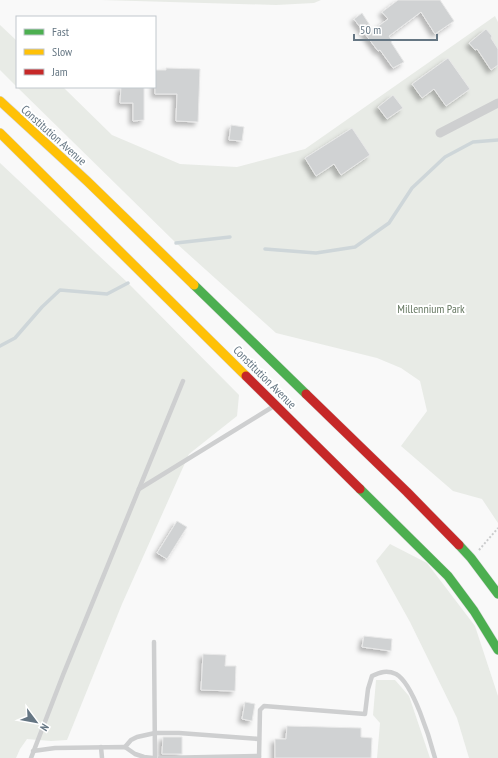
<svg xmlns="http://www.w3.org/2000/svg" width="498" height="758" font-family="'PT Sans Narrow',sans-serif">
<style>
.green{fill:#e8ebe6}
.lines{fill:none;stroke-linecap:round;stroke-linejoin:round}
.stream{stroke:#ced6d9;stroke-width:3.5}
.building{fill:#d0d2d3;stroke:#e8e8e8;filter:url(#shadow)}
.fast-casing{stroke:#d5d6d7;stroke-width:10}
.slow-casing{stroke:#d5d6d7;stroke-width:10}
.jam-casing{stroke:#d5d6d7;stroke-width:10}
.path{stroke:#cbcccd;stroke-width:2;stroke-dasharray:2 2;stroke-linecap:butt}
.lane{stroke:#cecfd0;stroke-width:4.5}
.street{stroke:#cecfd0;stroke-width:9}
.fast{stroke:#4caf50;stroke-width:9}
.slow{stroke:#ffc107;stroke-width:9}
.jam{stroke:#c62828;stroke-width:9}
.labels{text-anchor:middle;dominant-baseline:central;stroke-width:4;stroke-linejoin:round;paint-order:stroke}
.street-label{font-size:12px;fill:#657683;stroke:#fff}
.park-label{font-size:12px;fill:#687a64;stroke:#fff}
</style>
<defs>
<filter id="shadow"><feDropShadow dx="-3.5" dy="3.5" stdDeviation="2" flood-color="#0004"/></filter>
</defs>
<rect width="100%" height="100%" fill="#f9f9f9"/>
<g class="green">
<path d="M 101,0 L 321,0 L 314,3 L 276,5 Z"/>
<path d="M 495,16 L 498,22 L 498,523 L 482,499 L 453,491 L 401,446 L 427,411 L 420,381 L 401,368 L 377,358 L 276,333 L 176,243 L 17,87 L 63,87 L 112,135 L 180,164 L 237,167 L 305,149 Z"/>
<path d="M 0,25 L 17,41 L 17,87 L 0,70 Z"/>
<path d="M 0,163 L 128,283 L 239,395 L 237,416 L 189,454 L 122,604 L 67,740 L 51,741 L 27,739 L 20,749 L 16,758 L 0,758 Z"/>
<path d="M 390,544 L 427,563 L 475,626 L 498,696 L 498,758 L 469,758 L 457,718 L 410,622 L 376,561 Z"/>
<path d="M 376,680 L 395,680 L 409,696 L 430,758 L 377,758 L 380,723 L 373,715 Z"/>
</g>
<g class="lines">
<g class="stream">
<path d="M 176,243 L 230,237"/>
<path d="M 265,249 L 316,253 L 355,247 L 389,223 L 412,188 L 445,157 L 473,142 L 498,140"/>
<path d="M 0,346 L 15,338 L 42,307 L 60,290 L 107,294 L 128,283"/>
</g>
</g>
<g class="building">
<path d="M 398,0 L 440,0 L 454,21 L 435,34 L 421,12 L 389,36 L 392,41 L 391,42 L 404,62 L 393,68 L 380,50 L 378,51 L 354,19 L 362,13 L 373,30 L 388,19 L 382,12 Z"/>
<path d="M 486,29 L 492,36 L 491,38 L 498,49 L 498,65 L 491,70 L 477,49 L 475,50 L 469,43 Z"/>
<path d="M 448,58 L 470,89 L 446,106 L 434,89 L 422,98 L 412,84 Z"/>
<path d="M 166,68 L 200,69 L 198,122 L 176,121 L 177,94 L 155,94 L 155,70 L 166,70 Z"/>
<path d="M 121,87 L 144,87 L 144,120 L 133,121 L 133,103 L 120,103 Z"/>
<path d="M 393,95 L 403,108 L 387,119 L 378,107 Z"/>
<path d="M 231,125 L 244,127 L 242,141 L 229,140 Z"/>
<path d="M 352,128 L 370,155 L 341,175 L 334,164 L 316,176 L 305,158 Z"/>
<path d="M 177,521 L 187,527 L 167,559 L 157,553 Z"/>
<path d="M 364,636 L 392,639 L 391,651 L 362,647 Z"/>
<path d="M 203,654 L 226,655 L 225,666 L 236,666 L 235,691 L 201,690 Z"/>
<path d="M 245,702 L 255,704 L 252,721 L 242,719 Z"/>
<path d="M 287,726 L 361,728 L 361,737 L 372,738 L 371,758 L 275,758 L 275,739 L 286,739 Z"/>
<path d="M 163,737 L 182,737 L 182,754 L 162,754 Z"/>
</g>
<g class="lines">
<g class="fast-casing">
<g id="fast">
<path d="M 194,285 L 306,394"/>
<path d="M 360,489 L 448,576 L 474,611 L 498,650"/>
<path d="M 459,545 L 471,558 L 498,594"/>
</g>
</g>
<g class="slow-casing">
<g id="slow">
<path d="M 0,101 L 87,181 L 194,285"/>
<path d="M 0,133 L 246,376"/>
</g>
</g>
<g class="jam-casing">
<g id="jam">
<path d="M 246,376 L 360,489"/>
<path d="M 306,394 L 407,492 L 459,545"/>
</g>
</g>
<path class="path" d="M 479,550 L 498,528"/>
<g class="lane">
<path d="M 139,489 L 274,406"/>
<path d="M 154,642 L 155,758"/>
<path d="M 101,747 L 102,758"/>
<path d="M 125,747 L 131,740 L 137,737 L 155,733 L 179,733 L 259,739"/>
<path d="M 33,751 L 55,748 L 125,747 L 135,754 L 144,757 L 153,758"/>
<path d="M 31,758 L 63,675 L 183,381"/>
<path d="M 160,758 L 259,756"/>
<path d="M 259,758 L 260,710 L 264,706 L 365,714 L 368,689 L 372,676 C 380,672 387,670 396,674 C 413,683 430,739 435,758"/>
</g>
<path class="street" d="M 440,133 L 498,103"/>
<use href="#fast" class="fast"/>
<use href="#slow" class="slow"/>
<use href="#jam" class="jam"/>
</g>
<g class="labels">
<g class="street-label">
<text transform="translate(54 135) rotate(42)">Constitution Avenue</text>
<text transform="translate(265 377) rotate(45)">Constitution Avenue</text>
</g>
<g class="park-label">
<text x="431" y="308">Millennium Park</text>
</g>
</g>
<rect x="16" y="16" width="140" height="72" fill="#ffffff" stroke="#c1c8cd"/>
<rect x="24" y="29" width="20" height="6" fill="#4caf50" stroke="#c1c8cd"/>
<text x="52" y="36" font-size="12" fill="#657683">Fast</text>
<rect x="24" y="49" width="20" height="6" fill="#ffc107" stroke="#c1c8cd"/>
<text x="52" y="56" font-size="12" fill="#657683">Slow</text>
<rect x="24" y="69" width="20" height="6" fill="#c62828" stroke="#c1c8cd"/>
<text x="52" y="76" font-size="12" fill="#657683">Jam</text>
<g transform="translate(36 722) rotate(122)" stroke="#ffffff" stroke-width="3" paint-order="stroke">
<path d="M0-3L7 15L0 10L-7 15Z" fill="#657683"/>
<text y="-6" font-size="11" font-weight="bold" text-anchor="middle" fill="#657683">N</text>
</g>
<path d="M354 34v6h83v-6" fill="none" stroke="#657683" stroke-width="2"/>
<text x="360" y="34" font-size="12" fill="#657683" stroke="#ffffff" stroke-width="3" paint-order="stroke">50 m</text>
</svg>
